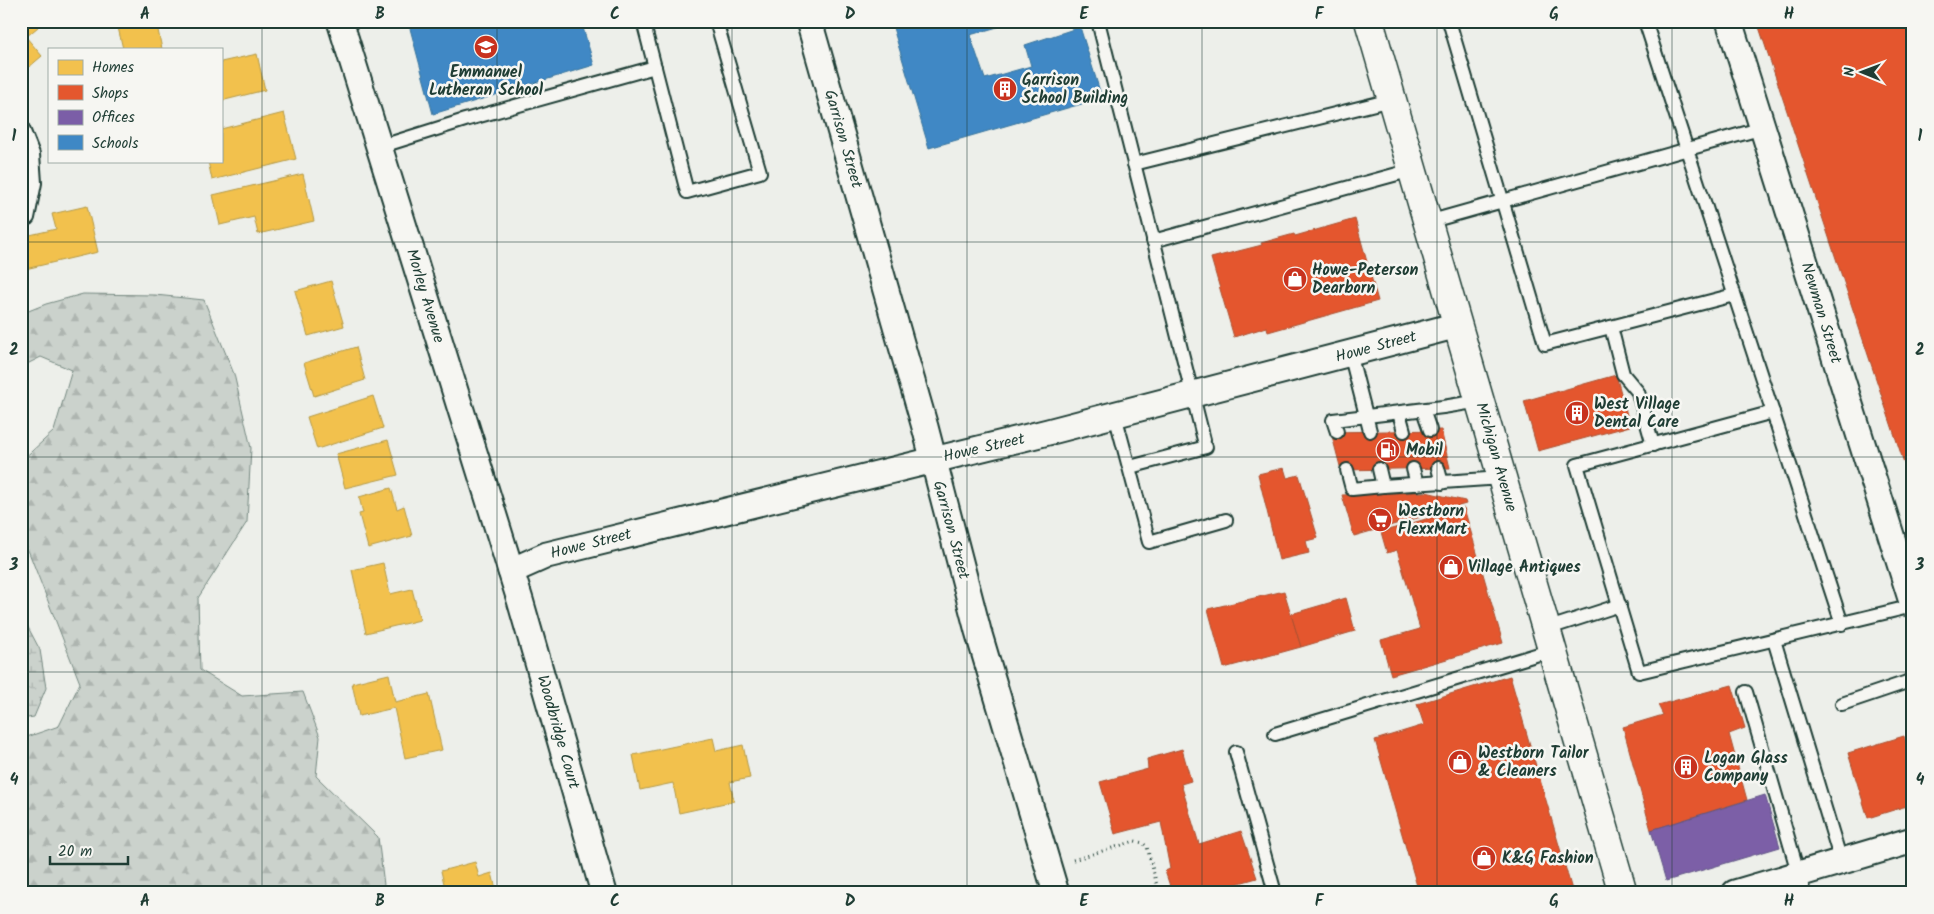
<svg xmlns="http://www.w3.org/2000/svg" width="1934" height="914" font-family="Kalam,sans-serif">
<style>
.forest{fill:url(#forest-firs);stroke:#758880}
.wetland{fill:url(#wetland-marsh);stroke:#758880}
.homes{fill:#f2c14e;stroke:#b39946}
.shops{fill:#e4572e;stroke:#a94f30}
.offices{fill:#7b5ea7;stroke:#5f5484}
.schools{fill:#3f88c5;stroke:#35729a}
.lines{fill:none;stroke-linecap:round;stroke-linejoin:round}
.service-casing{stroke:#1f3d34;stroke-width:16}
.minor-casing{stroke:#1f3d34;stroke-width:29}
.primary-casing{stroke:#1f3d34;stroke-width:31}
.path{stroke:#1f3d34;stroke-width:3;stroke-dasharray:1 4;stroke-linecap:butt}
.service{stroke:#f6f6f2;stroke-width:12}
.minor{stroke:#f6f6f2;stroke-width:25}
.primary{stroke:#f6f6f2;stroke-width:28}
.grid{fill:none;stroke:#1f3d34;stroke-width:1;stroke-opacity:0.55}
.labels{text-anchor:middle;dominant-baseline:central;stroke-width:5;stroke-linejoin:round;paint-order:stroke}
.poi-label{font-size:16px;font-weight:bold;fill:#1f3d34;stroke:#f6f6f2;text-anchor:start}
.street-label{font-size:16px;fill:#1f3d34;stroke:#f6f6f2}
.neatline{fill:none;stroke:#1f3d34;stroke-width:2}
.grid-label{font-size:16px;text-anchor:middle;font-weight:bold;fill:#1f3d34}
</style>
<defs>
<pattern id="forest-firs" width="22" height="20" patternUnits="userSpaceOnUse" patternTransform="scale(1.25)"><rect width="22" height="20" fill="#cbd2cc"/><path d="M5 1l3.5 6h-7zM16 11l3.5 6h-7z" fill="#aeb5b0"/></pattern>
<pattern id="wetland-marsh" width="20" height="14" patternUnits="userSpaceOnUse" patternTransform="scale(1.25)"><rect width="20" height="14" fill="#cbd2cc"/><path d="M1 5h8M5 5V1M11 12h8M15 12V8" fill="none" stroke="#aeb5b0"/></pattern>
</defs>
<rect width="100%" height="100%" fill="#edefea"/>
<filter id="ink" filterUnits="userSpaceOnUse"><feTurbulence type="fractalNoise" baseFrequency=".02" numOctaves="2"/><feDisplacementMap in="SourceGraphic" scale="10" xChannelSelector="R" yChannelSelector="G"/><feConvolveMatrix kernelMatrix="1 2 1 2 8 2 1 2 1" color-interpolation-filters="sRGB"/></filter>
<g filter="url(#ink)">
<path class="forest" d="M 83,294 L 155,295 L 204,300 L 234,374 L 251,448 L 247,522 L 198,598 L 200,670 L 242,696 L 303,692 L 320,737 L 316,776 L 378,837 L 385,893 L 21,893 L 21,739 L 59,726 L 80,683 L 21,532 L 21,461 L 54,431 L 72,370 L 41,357 L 21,367 L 21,314 L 46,304 Z"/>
<path class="wetland" d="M 21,614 L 40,650 L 46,688 L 34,717 L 21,719 Z"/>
<g class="homes">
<path d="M 21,21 L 33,21 L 38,27 L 26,37 L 42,56 L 21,74 Z"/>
<path d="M 126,21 L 156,21 L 162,49 L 123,49 L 117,23 Z"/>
<path d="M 257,54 L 265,90 L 221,101 L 221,62 Z"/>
<path d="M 284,113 L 296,159 L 212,180 L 208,161 L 221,161 L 221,129 Z"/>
<path d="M 303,174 L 314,221 L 258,234 L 254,217 L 220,225 L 213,195 Z"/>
<path d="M 87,206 L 98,252 L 21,270 L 21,237 L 56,229 L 52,214 Z"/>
<path d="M 331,281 L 344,326 L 308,336 L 295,291 Z"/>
<path d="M 356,347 L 365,380 L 314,396 L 304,363 Z"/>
<path d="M 373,396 L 383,428 L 317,449 L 307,417 Z"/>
<path d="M 388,440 L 398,475 L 345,488 L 336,454 Z"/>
<path d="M 391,488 L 397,509 L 404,506 L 412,536 L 368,548 L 359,514 L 363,513 L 359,497 Z"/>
<path d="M 383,563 L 390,594 L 412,589 L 420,620 L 366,633 L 352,570 Z"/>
<path d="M 389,674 L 395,702 L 429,694 L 442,750 L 405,758 L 394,708 L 359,716 L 352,683 Z"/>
<path d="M 713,738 L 716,751 L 743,745 L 750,778 L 730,782 L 734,801 L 679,813 L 673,783 L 640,790 L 633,755 Z"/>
<path d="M 475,862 L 479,877 L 492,873 L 497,893 L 432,893 L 445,888 L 441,871 Z"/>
</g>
<g class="shops">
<path d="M 1757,21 L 1913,21 L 1913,490 Z"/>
<path d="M 1355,219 L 1378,301 L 1268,332 L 1267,327 L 1234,337 L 1211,258 L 1262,245 L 1261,243 L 1294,234 L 1295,236 Z"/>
<path d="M 1616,375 L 1630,426 L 1538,451 L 1524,401 Z"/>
<path d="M 1441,430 L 1450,468 L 1341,470 L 1331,432 Z"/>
<path d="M 1284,468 L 1287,478 L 1299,475 L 1318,538 L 1306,541 L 1309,553 L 1279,560 L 1258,474 Z"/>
<path d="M 1426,492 L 1465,501 L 1466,504 L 1354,536 L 1342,495 Z"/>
<path d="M 1464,508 L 1503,643 L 1391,675 L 1381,640 L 1420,629 L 1397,550 L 1387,553 L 1381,532 Z"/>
<path d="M 1284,591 L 1301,647 L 1224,668 L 1208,609 Z"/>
<path d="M 1346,598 L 1355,631 L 1301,647 L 1291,614 Z"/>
<path d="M 1510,676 L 1572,890 L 1561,893 L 1419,893 L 1375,740 L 1424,725 L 1417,704 Z"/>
<path d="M 1732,685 L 1745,728 L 1729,734 L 1747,800 L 1651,830 L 1623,727 L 1663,715 L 1658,705 Z"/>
<path d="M 1904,736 L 1913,766 L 1913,804 L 1868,818 L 1848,753 Z"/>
<path d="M 1182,749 L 1191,781 L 1181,784 L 1199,844 L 1241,831 L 1257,878 L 1211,891 L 1212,893 L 1177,893 L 1176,888 L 1171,889 L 1165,871 L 1170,869 L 1161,822 L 1115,834 L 1100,782 L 1148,769 L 1147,759 Z"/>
</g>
<path class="offices" d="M 1765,795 L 1780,847 L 1666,881 L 1651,830 Z"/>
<g class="schools">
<path d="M 408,21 L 581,21 L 594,65 L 433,114 Z"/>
<path d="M 891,21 L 1018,21 L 970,35 L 985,79 L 1031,66 L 1025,45 L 1080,27 L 1102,98 L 929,148 Z"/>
</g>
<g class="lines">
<g class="service-casing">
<g id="service">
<path d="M 643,21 L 687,192 L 760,172 L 716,21"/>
<path d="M 1098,21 L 1204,440"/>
<path d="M 1449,21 L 1545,344 L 1734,295"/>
<path d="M 1645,21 L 1842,624"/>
<path d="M 21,124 L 33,154 L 35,183 L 28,218"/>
<path d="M 379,147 L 465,120 L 655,67"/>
<path d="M 1134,164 L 1391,100"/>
<path d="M 1428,222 L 1763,128"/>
<path d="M 1153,241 L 1412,170"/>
<path d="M 1611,327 L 1623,374 L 1638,392 L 1653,445"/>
<path d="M 1350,353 L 1370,431"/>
<path d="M 1423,410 L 1430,430"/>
<path d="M 1773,412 L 1577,465 L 1639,672 L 1913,606"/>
<path d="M 1399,413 L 1404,431"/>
<path d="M 1115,415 L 1149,542 L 1226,520"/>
<path d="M 1337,432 L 1333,420 L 1443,407 L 1480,401"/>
<path d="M 1130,467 L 1206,447"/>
<path d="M 1438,468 L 1442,483"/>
<path d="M 1379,469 L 1383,486 L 1502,478"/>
<path d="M 1413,469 L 1417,484"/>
<path d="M 1347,470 L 1352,489 L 1383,486"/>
<path d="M 1546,629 L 1620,605"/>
<path d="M 1774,640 L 1841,861"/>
<path d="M 1746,692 L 1804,893"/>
<path d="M 1842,704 L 1913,680"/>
<path d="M 1275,734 L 1552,650"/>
<path d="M 1236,752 L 1275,893"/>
</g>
</g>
<g class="minor-casing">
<g id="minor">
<path d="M 340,21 L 520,600 L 604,893"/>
<path d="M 809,21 L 925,427 L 978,631 L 1056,893"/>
<path d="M 1729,21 L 1913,605"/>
<path d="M 511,571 L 547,555 L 1048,432 L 1458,325"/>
<path d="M 1735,893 L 1913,840"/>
</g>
</g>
<g class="primary-casing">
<path id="primary" d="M 1369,21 L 1623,893"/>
</g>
<path class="path" d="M 1073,860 L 1135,841 L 1143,843 L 1147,847 L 1159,893"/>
<use href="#service" class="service"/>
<use href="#minor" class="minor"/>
<use href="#primary" class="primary"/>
</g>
</g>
<path class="grid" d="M 262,21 L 262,893M 497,21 L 497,893M 732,21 L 732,893M 967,21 L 967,893M 1202,21 L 1202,893M 1437,21 L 1437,893M 1672,21 L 1672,893M 21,242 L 1913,242M 21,457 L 1913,457M 21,672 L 1913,672"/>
<defs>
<g id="school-disc" transform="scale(1.25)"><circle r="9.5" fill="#c8321e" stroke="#f6f6f2"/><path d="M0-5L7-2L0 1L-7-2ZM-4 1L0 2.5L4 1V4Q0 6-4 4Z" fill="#fff"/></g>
<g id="building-disc" transform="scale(1.25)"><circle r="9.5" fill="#c8321e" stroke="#f6f6f2"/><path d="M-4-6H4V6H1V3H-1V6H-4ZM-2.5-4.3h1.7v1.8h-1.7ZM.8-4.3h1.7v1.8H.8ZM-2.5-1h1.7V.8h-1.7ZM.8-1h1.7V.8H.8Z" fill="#fff"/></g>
<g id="shop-disc" transform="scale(1.25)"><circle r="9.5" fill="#c8321e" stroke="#f6f6f2"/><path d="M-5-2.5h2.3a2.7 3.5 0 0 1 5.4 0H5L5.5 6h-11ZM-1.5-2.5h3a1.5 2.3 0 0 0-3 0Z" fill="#fff"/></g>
<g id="fuel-disc" transform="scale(1.25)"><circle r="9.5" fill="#c8321e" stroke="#f6f6f2"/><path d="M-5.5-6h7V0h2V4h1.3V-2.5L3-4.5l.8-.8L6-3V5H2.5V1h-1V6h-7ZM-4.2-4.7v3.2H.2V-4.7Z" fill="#fff"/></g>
<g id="supermarket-disc" transform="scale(1.25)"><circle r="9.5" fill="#c8321e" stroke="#f6f6f2"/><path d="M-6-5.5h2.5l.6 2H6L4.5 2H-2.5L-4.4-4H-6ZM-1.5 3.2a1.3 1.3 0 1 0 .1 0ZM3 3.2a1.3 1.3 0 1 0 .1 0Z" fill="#fff"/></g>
</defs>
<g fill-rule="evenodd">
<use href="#school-disc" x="486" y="47"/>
<use href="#building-disc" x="1005" y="89"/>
<use href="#shop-disc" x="1295" y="279"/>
<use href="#building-disc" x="1577" y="413"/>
<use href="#fuel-disc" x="1388" y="450"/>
<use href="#supermarket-disc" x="1380" y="520"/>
<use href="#shop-disc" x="1451" y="567"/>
<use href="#shop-disc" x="1460" y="762"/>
<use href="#building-disc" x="1686" y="767"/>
<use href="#shop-disc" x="1484" y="858"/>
</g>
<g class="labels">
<g class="poi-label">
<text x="486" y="72" text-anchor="middle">Emmanuel<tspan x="486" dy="18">Lutheran School</tspan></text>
<text x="1022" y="80">Garrison<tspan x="1022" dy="18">School Building</tspan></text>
<text x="1312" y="270">Howe-Peterson<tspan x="1312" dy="18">Dearborn</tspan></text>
<text x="1594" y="404">West Village<tspan x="1594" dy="18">Dental Care</tspan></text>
<text x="1406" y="450">Mobil</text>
<text x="1398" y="511">Westborn<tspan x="1398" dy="18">FlexxMart</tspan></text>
<text x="1468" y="567">Village Antiques</text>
<text x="1478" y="753">Westborn Tailor<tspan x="1478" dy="18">&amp; Cleaners</tspan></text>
<text x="1704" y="758">Logan Glass<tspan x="1704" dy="18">Company</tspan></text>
<text x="1502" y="858">K&amp;G Fashion</text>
</g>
<g class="street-label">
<text transform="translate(843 139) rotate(74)">Garrison Street</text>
<text transform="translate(425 296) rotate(73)">Morley Avenue</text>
<text transform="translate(1821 313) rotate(73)">Newman Street</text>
<text transform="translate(1376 347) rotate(-15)">Howe Street</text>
<text transform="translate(984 448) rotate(-13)">Howe Street</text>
<text transform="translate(1496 457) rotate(74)">Michigan Avenue</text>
<text transform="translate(951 530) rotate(75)">Garrison Street</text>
<text transform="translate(591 544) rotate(-14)">Howe Street</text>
<text transform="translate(558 732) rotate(74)">Woodbridge Court</text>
</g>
</g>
<rect width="1934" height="914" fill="none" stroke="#f6f6f2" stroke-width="55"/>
<rect x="48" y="48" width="175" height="115" fill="#f6f6f2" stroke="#a0aca6"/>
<rect x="58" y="60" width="25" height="15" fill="#f2c14e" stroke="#a0aca6"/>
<text x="92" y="72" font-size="15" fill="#1f3d34">Homes</text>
<rect x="58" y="85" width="25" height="15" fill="#e4572e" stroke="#a0aca6"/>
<text x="92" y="98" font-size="15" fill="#1f3d34">Shops</text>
<rect x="58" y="110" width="25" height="15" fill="#7b5ea7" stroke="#a0aca6"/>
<text x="92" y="122" font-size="15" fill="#1f3d34">Offices</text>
<rect x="58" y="135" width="25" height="15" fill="#3f88c5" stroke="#a0aca6"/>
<text x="92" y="148" font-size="15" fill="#1f3d34">Schools</text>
<g transform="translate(1862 72) rotate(271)" stroke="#f6f6f2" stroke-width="4" paint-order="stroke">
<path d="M0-4L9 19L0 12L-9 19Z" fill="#1f3d34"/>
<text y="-8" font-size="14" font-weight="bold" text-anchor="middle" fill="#1f3d34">N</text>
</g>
<path d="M50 856v8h78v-8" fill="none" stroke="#1f3d34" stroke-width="2.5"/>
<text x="58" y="856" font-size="15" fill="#1f3d34" stroke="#f6f6f2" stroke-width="4" paint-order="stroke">20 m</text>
<rect x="28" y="28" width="1878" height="858" class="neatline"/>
<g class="grid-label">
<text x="145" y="19">A</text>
<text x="380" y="19">B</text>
<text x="615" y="19">C</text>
<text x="850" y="19">D</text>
<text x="1084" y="19">E</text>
<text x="1319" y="19">F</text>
<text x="1554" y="19">G</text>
<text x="1789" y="19">H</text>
<text x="14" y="141">1</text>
<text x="1920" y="141">1</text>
<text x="14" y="355">2</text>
<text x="1920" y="355">2</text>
<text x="14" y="570">3</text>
<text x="1920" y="570">3</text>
<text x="14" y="785">4</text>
<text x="1920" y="785">4</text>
<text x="145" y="906">A</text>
<text x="380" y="906">B</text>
<text x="615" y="906">C</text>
<text x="850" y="906">D</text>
<text x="1084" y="906">E</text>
<text x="1319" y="906">F</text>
<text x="1554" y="906">G</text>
<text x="1789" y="906">H</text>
</g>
</svg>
